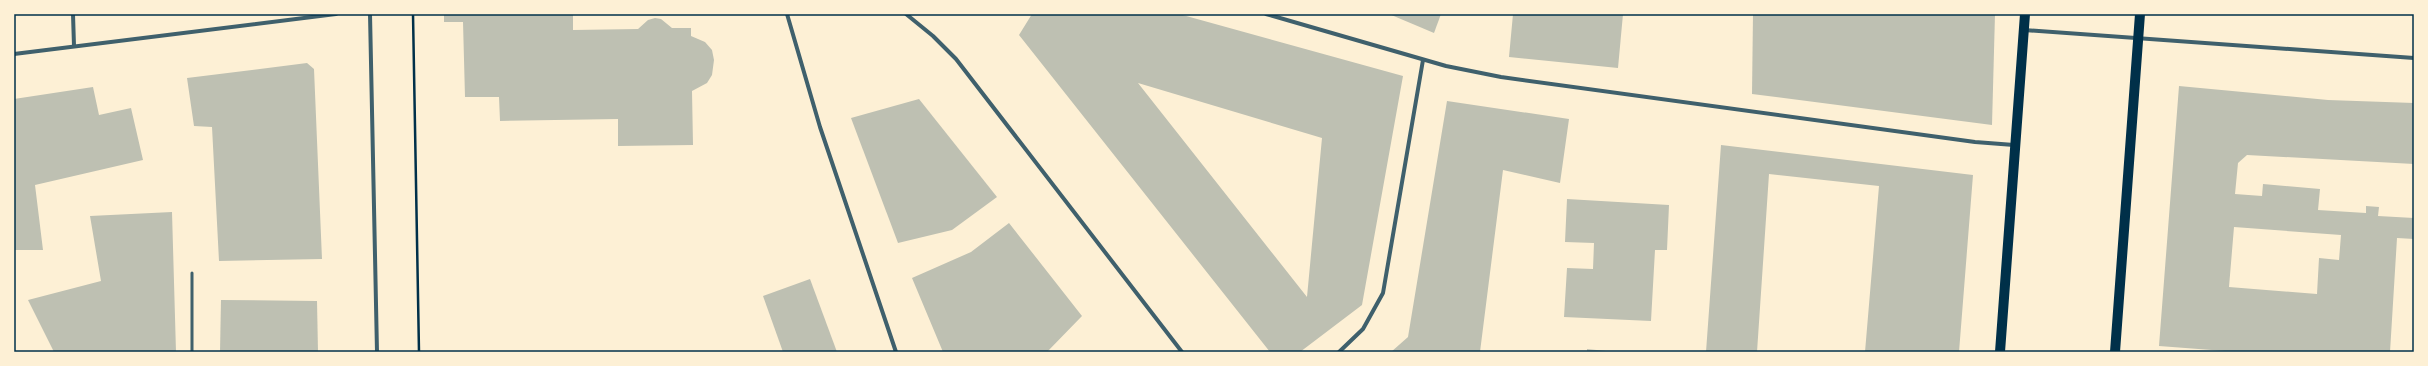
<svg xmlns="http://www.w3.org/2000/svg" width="2428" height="366" font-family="Karla,sans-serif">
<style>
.building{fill:#bec0b2;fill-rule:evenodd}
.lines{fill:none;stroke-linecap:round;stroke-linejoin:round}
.path{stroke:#003049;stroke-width:2.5}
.service{stroke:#3f606c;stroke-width:3}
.minor{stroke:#3f606c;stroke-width:4}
.primary{stroke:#003049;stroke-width:10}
.neatline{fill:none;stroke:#003049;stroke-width:1.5}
</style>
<rect width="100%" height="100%" fill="#fdf0d5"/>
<g class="building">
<path d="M 444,14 L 573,14 L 573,30 L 638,29 L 648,20 L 655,18 L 661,19 L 672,28 L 691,28 L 691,36 L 705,42 L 712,50 L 714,60 L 712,75 L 707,83 L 692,91 L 693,145 L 618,146 L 618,119 L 500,121 L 499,97 L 465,97 L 463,22 L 444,22 Z"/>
<path d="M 1032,14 L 1179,14 L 1403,76 L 1362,305 L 1300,352 L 1270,352 L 1019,35 ZM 1138,83 L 1322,138 L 1307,297 Z"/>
<path d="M 1389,14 L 1441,14 L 1434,33 Z"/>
<path d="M 1513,14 L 1623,14 L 1618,68 L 1509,57 Z"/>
<path d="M 1753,14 L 1995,14 L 1992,125 L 1752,94 Z"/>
<path d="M 307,63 L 314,69 L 322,259 L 219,261 L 212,127 L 194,126 L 187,78 Z"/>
<path d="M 2179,86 L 2328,100 L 2414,103 L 2414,164 L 2247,155 L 2238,163 L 2235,194 L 2262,196 L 2263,184 L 2320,189 L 2318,210 L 2366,213 L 2366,206 L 2379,207 L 2378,216 L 2414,218 L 2414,239 L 2397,238 L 2390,352 L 2238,352 L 2159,346 ZM 2234,227 L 2341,235 L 2339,260 L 2319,258 L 2317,294 L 2229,287 Z"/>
<path d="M 93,87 L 99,115 L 131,108 L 143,160 L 35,185 L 43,250 L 14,250 L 14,99 Z"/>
<path d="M 919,99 L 997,197 L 952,230 L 898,243 L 851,118 Z"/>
<path d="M 1447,101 L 1569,119 L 1560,183 L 1503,170 L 1480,352 L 1391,352 L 1408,337 Z"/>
<path d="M 1721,145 L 1973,175 L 1959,352 L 1865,352 L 1879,186 L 1769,174 L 1757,352 L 1706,352 Z"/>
<path d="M 1567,199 L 1669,205 L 1667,250 L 1655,250 L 1651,321 L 1564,317 L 1567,268 L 1593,269 L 1594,243 L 1565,242 Z"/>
<path d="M 172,212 L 176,352 L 54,352 L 28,300 L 101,281 L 90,216 Z"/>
<path d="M 1009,223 L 1082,316 L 1047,352 L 943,352 L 912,278 L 971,252 Z"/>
<path d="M 810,279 L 837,352 L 783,352 L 763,296 Z"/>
<path d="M 221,300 L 317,301 L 318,352 L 220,352 Z"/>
<path d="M 1587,349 L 1606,351 L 1606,352 L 1587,352 Z"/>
</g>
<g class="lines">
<path class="path" d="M 413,14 L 419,352"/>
<path class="service" d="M 192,352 L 192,273"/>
<g class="minor">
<path d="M 73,14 L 74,46"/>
<path d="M 370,14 L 377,352"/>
<path d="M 787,14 L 820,127 L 896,352"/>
<path d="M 906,14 L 933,36 L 956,59 L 1182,352"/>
<path d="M 1266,14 L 1446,66 L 1501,77 L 1975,142 L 2014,145"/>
<path d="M 2024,30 L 2414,58"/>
<path d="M 14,54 L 336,14"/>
<path d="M 1339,352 L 1363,329 L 1383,293 L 1423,60"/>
</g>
<g class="primary">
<path d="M 2000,352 L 2025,14"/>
<path d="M 2115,352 L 2140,14"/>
</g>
</g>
<rect width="2428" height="366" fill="none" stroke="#fdf0d5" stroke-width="30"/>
<rect x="15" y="15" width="2398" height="336" class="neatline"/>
</svg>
